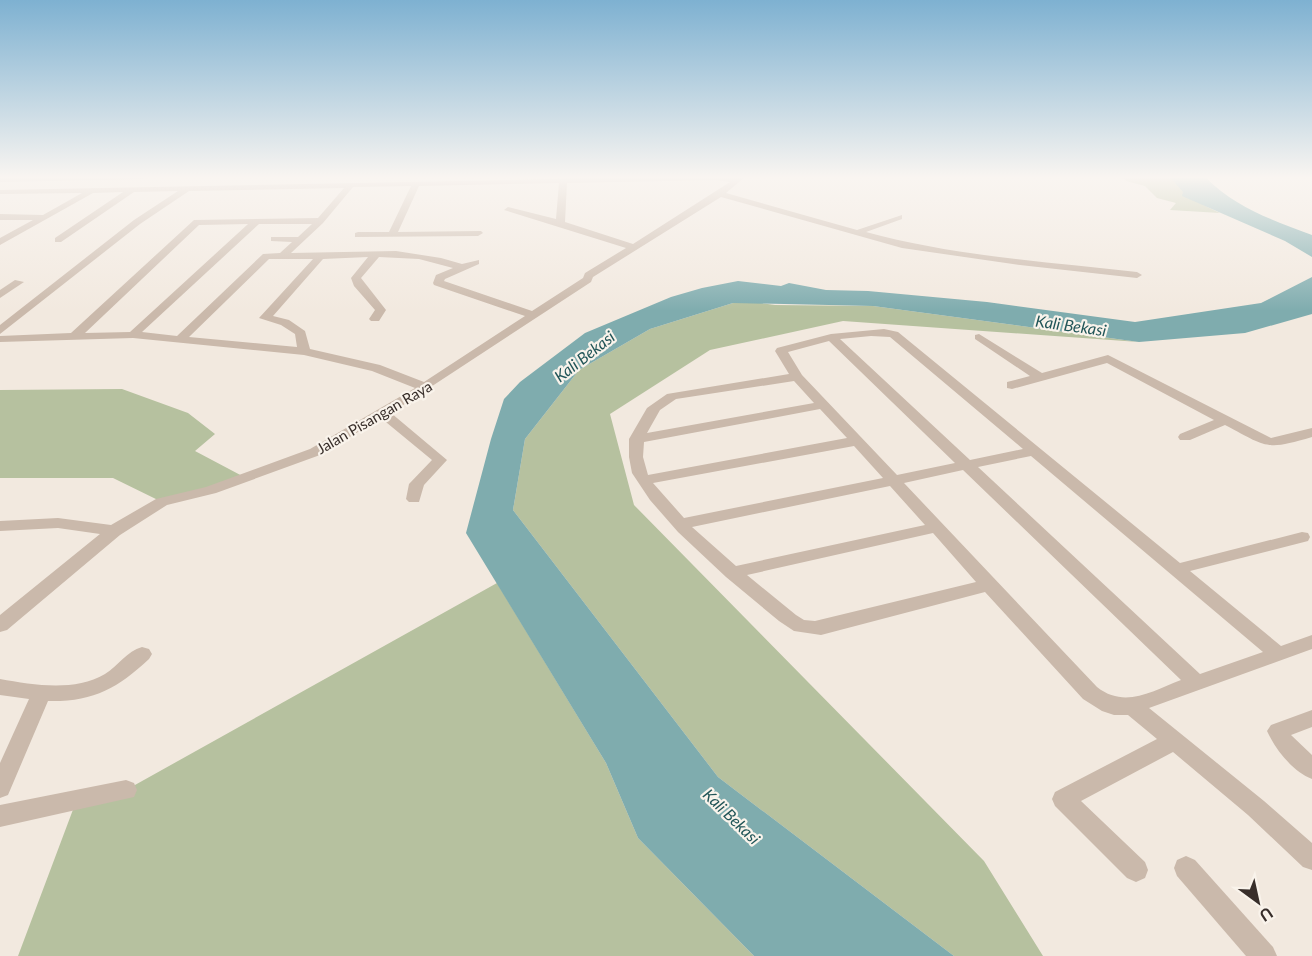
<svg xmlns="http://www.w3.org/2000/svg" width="1312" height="956" font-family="Lato,sans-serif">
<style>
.green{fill:#b6c19f}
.water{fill:#7facae}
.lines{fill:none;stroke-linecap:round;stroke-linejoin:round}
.minor{fill:#cab9ab;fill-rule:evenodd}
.labels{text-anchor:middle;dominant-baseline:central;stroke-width:4.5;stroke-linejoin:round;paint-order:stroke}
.street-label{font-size:15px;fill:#382e2a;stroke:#f9f3eb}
.water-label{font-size:16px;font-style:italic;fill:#215558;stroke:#f9f3eb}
</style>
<rect width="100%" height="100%" fill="#f2e9df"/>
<g class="green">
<path d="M 1124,177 L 1170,177 C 1185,194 1199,204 1220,213 L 1170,210 L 1176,203 L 1157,198 L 1145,186 L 1126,181 Z"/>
<path d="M 747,301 L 775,305 L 873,306 L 1139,342 L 843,321 L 710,350 L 610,414 L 634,505 L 984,861 L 1043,956 L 954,956 L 718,777 L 513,510 L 525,439 L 579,370 L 650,329 L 733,303 Z"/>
<path d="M 122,389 L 188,413 L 215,434 L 195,451 L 246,478 L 162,502 L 113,478 L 0,478 L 0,390 Z"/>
<path d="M 497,583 L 606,763 L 638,838 L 754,956 L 18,956 L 77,799 L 126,790 Z"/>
</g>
<g class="water">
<path d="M 1170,177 L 1205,177 C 1236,208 1272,220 1312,235 L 1312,257 L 1285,241 L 1182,196 L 1183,192 Z"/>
<path d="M 1312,277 L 1312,314 L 1245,333 L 1139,342 L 873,306 L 733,303 L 650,329 L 579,370 L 525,439 L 513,510 L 718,777 L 954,956 L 754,956 L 638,838 L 606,763 L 466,533 L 491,439 L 504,399 L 520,382 L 585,333 L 671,297 L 702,288 L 738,281 L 781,286 L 789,283 L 826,290 L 868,291 L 987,302 L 1135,322 L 1261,303 Z"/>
</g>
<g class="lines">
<g class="minor">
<path d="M 146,177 L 142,179 L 0,182 L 0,178 Z"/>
<path d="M 655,177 L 745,177 L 726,193 L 857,230 L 902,215 L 902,219 L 866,232 C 954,256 1047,262 1137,272 L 1142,275 L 1137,278 L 1020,265 L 902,248 L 721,197 L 593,277 L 591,282 L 391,413 L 447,460 L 424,485 L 419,502 L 409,502 L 406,499 L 409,484 L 432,460 L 381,418 L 320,455 L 216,493 L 167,505 L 120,535 L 7,630 L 0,632 L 0,615 L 100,534 L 58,528 L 0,531 L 0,521 L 58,518 L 111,525 L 156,499 L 206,487 L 310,449 L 415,388 L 372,371 L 304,355 L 133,338 L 0,342 L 0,336 L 71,333 L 194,220 L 318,218 L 344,188 L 189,191 L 140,224 L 0,334 L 0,325 L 134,220 L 178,191 L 134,192 L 61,242 L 55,242 L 55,238 L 123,192 L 93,193 L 0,245 L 0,238 L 33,220 L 0,220 L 0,214 L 43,215 L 82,193 L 0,194 L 0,190 ZM 716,180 L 730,182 L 633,244 L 565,222 L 567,183 ZM 559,183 L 556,219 L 508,207 L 504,210 L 626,248 L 585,273 L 583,278 L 532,311 L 444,281 L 445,279 L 479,264 L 479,260 L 462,264 L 441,258 L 396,251 L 291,253 L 323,223 L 353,187 L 411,186 L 389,232 L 358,232 L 355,233 L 355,237 L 478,236 L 483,233 L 481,231 L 398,232 L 419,186 ZM 248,224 L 130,332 L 85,333 L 199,225 ZM 259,224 L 312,224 L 298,237 L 271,237 L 271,241 L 292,242 L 280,253 L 263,254 L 177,336 L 142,332 ZM 368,257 L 351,278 L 354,286 L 375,310 L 369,319 L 371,321 L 379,321 L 386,310 L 361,278 L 379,257 L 419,259 L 453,268 L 436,275 L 433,283 L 434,285 L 525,316 L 424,382 L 380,365 L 310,349 L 305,331 L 289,320 L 273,316 L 323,259 ZM 269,259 L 313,259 L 259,318 L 281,325 L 295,334 L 297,347 L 189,337 Z"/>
<path d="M 15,280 L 24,282 L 0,298 L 0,290 Z"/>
<path d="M 884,329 L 898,332 L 1180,563 L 1302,532 L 1308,533 L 1310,537 L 1308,541 L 1190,571 L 1281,646 L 1312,635 L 1312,649 L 1149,708 L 1264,801 L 1312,843 L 1312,870 L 1303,867 L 1248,815 L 1173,752 L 1081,801 L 1145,862 L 1148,870 L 1145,878 L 1136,882 L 1127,878 L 1055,806 L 1052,799 L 1055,792 L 1157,739 L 1128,715 L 1114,715 L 1102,711 L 1083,699 L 985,592 L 821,635 L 794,631 L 779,621 L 726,577 L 678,532 L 650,500 L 632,473 L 629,457 L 629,439 L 647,408 L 667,394 L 789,374 L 775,351 L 777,348 L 831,334 ZM 871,336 L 890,337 L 1023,449 L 970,460 L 840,339 ZM 829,341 L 955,463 L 897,475 L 802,375 L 788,352 ZM 794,381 L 814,403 L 647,433 L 660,410 L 676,399 ZM 820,409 L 847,438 L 648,475 L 643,457 L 644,442 ZM 854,446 L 883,478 L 684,518 L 653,483 ZM 1031,456 L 1263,652 L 1200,674 L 978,467 ZM 963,470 L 1181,680 C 1152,691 1125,709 1097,687 L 904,483 ZM 890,486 L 925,525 L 736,566 L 692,527 ZM 933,533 L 976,582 L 815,621 L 804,620 L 796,615 L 747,575 Z"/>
<path d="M 979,334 L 1042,373 L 1108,355 L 1271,438 L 1312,428 L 1312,437 C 1265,451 1267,447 1225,425 L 1190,440 L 1180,440 L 1178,437 L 1180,434 L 1214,420 L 1107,363 L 1012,389 L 1007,388 L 1007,382 L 1030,376 L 975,339 L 975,335 Z"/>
<path d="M 142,647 L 149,649 L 152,654 L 149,659 C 117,689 93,702 48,701 L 8,795 L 0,798 L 0,763 L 29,699 L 0,695 L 0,679 C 34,685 74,692 105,674 C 118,666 127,651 142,647 Z"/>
<path d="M 1312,710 L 1312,727 L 1291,735 L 1312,755 L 1312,779 C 1292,771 1276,750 1267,731 L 1271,725 Z"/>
<path d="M 126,780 L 134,783 L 137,790 L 134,797 L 0,827 L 0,805 Z"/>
<path d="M 1186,856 L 1195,860 L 1273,947 L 1277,956 L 1246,956 L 1177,876 L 1174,868 L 1177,860 Z"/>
</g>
</g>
<linearGradient id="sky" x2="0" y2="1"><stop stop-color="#7eb1d1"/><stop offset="0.57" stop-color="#f9f5f1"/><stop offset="1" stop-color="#f9f5f1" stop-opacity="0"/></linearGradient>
<rect width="1312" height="311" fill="url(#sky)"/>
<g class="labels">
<g class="street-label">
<text transform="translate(374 417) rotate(-30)">Jalan Pisangan Raya</text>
</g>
<g class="water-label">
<text transform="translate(1071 325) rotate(8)">Kali Bekasi</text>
<text transform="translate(584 356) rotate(-38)">Kali Bekasi</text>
<text transform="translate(732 816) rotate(44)">Kali Bekasi</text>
</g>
</g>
<g transform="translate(1258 902) rotate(147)" stroke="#f9f3eb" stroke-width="4.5" paint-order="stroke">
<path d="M0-4.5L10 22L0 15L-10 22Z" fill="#382e2a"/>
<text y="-9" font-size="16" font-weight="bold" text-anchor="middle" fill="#382e2a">U</text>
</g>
</svg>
